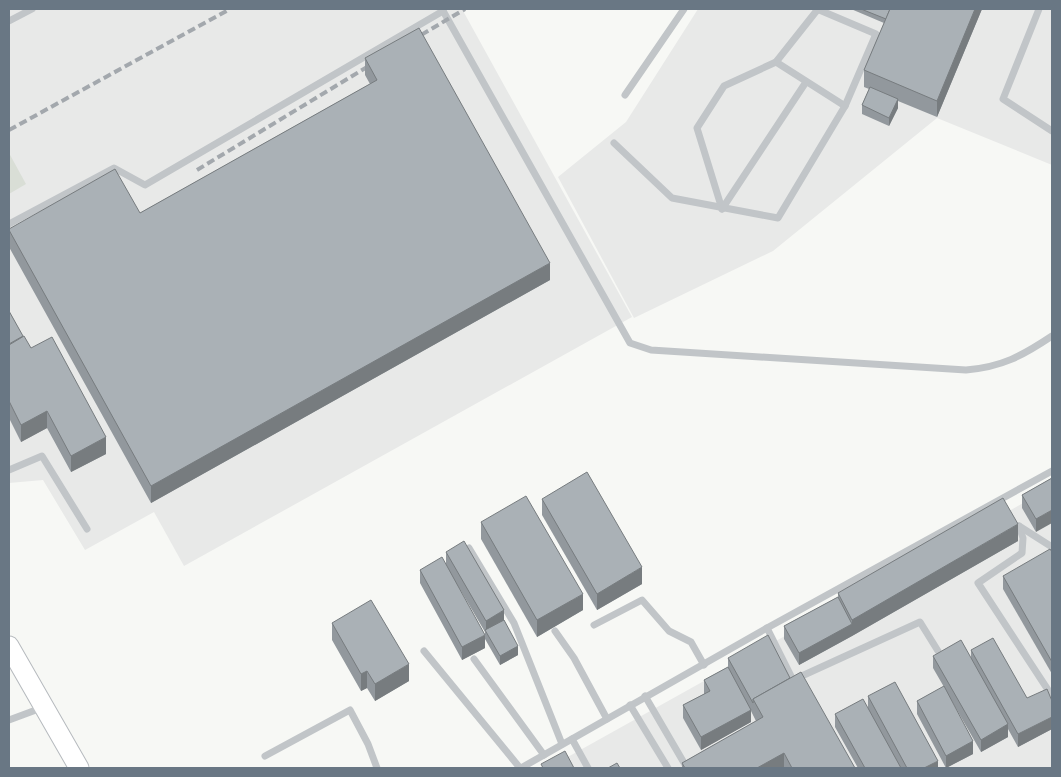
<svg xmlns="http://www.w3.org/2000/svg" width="1061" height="777" font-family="'Nunito Sans',sans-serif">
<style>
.built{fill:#e8e9e8}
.green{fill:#d9ded6}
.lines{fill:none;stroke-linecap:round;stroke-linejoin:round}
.secondary-casing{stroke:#b6babe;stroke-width:21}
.service{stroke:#c1c5c8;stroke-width:7}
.secondary{stroke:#fff;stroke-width:19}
.rail{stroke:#a3a8ad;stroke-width:4;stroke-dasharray:8 4;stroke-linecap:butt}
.wall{fill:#92989d}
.shaded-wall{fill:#777c7f}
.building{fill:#aab1b6;stroke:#777c7f}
</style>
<rect width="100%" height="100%" fill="#f7f8f5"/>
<g class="built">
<path d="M 9,9 L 462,9 L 632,317 L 184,566 L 154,512 L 85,550 L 43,480 L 9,483 Z"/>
<path d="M 698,9 L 1052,9 L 1052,165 L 937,118 L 773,251 L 634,318 L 558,177 L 626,122 Z"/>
<path d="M 1052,487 L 1052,768 L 548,768 Z"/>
</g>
<path class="green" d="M 9,153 L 26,184 L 9,194 Z"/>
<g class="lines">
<g class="secondary-casing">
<path id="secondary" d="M 9,646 L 79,768"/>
</g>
<g class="service">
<path d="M 442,9 L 630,343 L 651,350 L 966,370 C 1002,367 1022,356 1052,336"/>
<path d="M 1039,9 L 1003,99 L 1052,131"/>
<path d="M 9,21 L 32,9"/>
<path d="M 776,62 L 845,106"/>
<path d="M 625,95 L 684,9"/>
<path d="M 614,143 L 672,198 L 778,218 L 845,106 L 876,34 L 817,9"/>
<path d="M 722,209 L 697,128 L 724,86 L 776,62 L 818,9"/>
<path d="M 722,209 L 806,82"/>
<path d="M 9,224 L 114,168 L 145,185 L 443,11"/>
<path d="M 9,470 L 42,456 L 87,529"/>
<path d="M 1019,526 L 1023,538 L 1022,553 L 978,583 L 1052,696"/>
<path d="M 1019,526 L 1052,547"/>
<path d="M 469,548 L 514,623 L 562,744"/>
<path d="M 594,625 L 642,600 L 669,631 L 691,642 L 704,665"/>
<path d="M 767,628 L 793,680 L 920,622 L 938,651"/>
<path d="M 555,631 L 574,658 L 607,719"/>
<path d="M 424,651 L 520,768"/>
<path d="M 474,659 L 544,755"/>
<path d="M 645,696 L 687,768"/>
<path d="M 630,705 L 668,768"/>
<path d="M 9,720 L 44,707"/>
<path d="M 572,739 L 588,768"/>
<path d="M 265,756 L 350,710 L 368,744 L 377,768"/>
<path d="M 521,768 L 767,628 L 1052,471"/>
</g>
<use href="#secondary" class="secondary"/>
<g class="rail">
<path d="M 411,41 L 465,9"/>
<path d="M 9,130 L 230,9"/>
<path d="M 197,170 L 377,61"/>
</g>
</g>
<g class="wall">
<path d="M 851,9 L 982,9 L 937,117 L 898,101 L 898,108 L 889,126 L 862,114 L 862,105 L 869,89 L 864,87 L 864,70 L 884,23 Z"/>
<path d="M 365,58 L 550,280 L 151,503 L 9,247 L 9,229 L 140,213 L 370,84 L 365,75 Z"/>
<path d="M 9,311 L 23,337 L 106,454 L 71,472 L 47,428 L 21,442 L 9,418 Z"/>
<path d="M 1052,478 L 1036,532 L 1022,508 L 1022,495 Z"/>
<path d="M 542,499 L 642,584 L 597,610 L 542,515 Z"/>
<path d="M 481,522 L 583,610 L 537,637 L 481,539 Z"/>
<path d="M 1018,541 L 852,636 L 799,665 L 784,639 L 784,626 L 838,597 L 838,593 Z"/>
<path d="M 446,552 L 504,620 L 518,655 L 500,665 L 485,639 L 485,632 L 458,586 L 485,648 L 462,660 L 420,583 L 420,570 L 446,563 Z"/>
<path d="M 1052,552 L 1052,674 L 1003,589 L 1003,576 Z"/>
<path d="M 332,623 L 409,681 L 375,701 L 367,688 L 361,691 L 332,640 Z"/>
<path d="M 971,650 L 1027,698 L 1052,701 L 1052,729 L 1018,747 L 1008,729 L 1008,737 L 981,752 L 950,698 L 973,754 L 946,768 L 917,714 L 917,701 L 944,687 L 933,668 L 933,656 L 971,658 Z"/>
<path d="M 728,658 L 790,678 L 855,768 L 682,768 L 682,763 L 756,721 L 751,711 L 751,722 L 701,750 L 683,718 L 683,705 L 704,694 L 704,680 L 728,667 Z"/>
<path d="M 868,696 L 938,768 L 858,768 L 835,727 L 835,714 L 868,708 Z"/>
</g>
<g class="shaded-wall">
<path d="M 975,9 L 982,9 L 937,117 L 937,101 Z"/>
<path d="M 898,99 L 898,108 L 889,126 L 889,118 Z"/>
<path d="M 550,263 L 550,280 L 151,503 L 151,486 Z"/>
<path d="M 47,411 L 47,428 L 21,442 L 21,425 Z"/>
<path d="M 106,437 L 106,454 L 71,472 L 71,456 Z"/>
<path d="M 1052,510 L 1052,523 L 1036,532 L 1036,519 Z"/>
<path d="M 1018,524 L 1018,541 L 852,636 L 799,665 L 799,653 L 852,624 L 852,620 Z"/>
<path d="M 642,567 L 642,584 L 597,610 L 597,594 Z"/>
<path d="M 583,594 L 583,610 L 537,637 L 537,620 Z"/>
<path d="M 504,610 L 504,623 L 486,631 L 486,621 Z"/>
<path d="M 485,635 L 485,648 L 462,660 L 462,647 Z"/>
<path d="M 518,646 L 518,655 L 500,665 L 500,656 Z"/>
<path d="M 409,664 L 409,681 L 375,701 L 375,684 Z"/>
<path d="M 367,671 L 367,688 L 361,691 L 361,674 Z"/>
<path d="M 751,710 L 751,722 L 701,750 L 701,737 Z"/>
<path d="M 1052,717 L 1052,729 L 1018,747 L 1018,734 Z"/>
<path d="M 1008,724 L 1008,737 L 981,752 L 981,740 Z"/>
<path d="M 973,741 L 973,754 L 946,768 L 946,756 Z"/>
<path d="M 784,753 L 784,768 L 757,768 Z"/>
<path d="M 938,761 L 938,768 L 924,768 Z"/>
</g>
<g class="building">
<path d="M 861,9 L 890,9 L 886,19 Z"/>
<path d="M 890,9 L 975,9 L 937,101 L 864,70 Z"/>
<path d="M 419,28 L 550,263 L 151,486 L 9,230 L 9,229 L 115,169 L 140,213 L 377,80 L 365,58 Z"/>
<path d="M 870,87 L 898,99 L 889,118 L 862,105 Z"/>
<path d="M 9,311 L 23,336 L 9,344 Z"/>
<path d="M 24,336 L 31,348 L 52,337 L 106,437 L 71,456 L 47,411 L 21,425 L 9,401 L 9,345 Z"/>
<path d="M 587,472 L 642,567 L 597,594 L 542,499 Z"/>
<path d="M 1052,478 L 1052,510 L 1036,519 L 1022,495 Z"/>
<path d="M 526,496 L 583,594 L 537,620 L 481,522 Z"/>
<path d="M 1003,498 L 1018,524 L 852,620 L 838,593 Z"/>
<path d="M 464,541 L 504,610 L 486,621 L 446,552 Z"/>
<path d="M 1050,549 L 1052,552 L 1052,662 L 1003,576 Z"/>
<path d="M 442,557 L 485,635 L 462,647 L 420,570 Z"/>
<path d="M 838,597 L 852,624 L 799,653 L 784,626 Z"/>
<path d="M 371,600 L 409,664 L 375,684 L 367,671 L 361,674 L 332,623 Z"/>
<path d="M 504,620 L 518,646 L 500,656 L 485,630 Z"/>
<path d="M 768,635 L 790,678 L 753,699 L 753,703 L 728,658 Z"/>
<path d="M 993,638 L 1027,698 L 1047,689 L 1052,701 L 1052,717 L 1018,734 L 971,650 Z"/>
<path d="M 961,640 L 1008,724 L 981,740 L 933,656 Z"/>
<path d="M 728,667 L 751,710 L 701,737 L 683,705 L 710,691 L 704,680 Z"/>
<path d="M 801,672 L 855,768 L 792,768 L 784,753 L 757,768 L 685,768 L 682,763 L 763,717 L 753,699 Z"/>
<path d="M 895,682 L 938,761 L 924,768 L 907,768 L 868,696 Z"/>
<path d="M 944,686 L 973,741 L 946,756 L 917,701 Z"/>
<path d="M 863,699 L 901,768 L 865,768 L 835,714 Z"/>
<path d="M 565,751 L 574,768 L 543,768 L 541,764 Z"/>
<path d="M 617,763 L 620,768 L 608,768 Z"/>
</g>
<rect width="1061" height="777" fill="none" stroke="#697784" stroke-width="20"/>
</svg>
